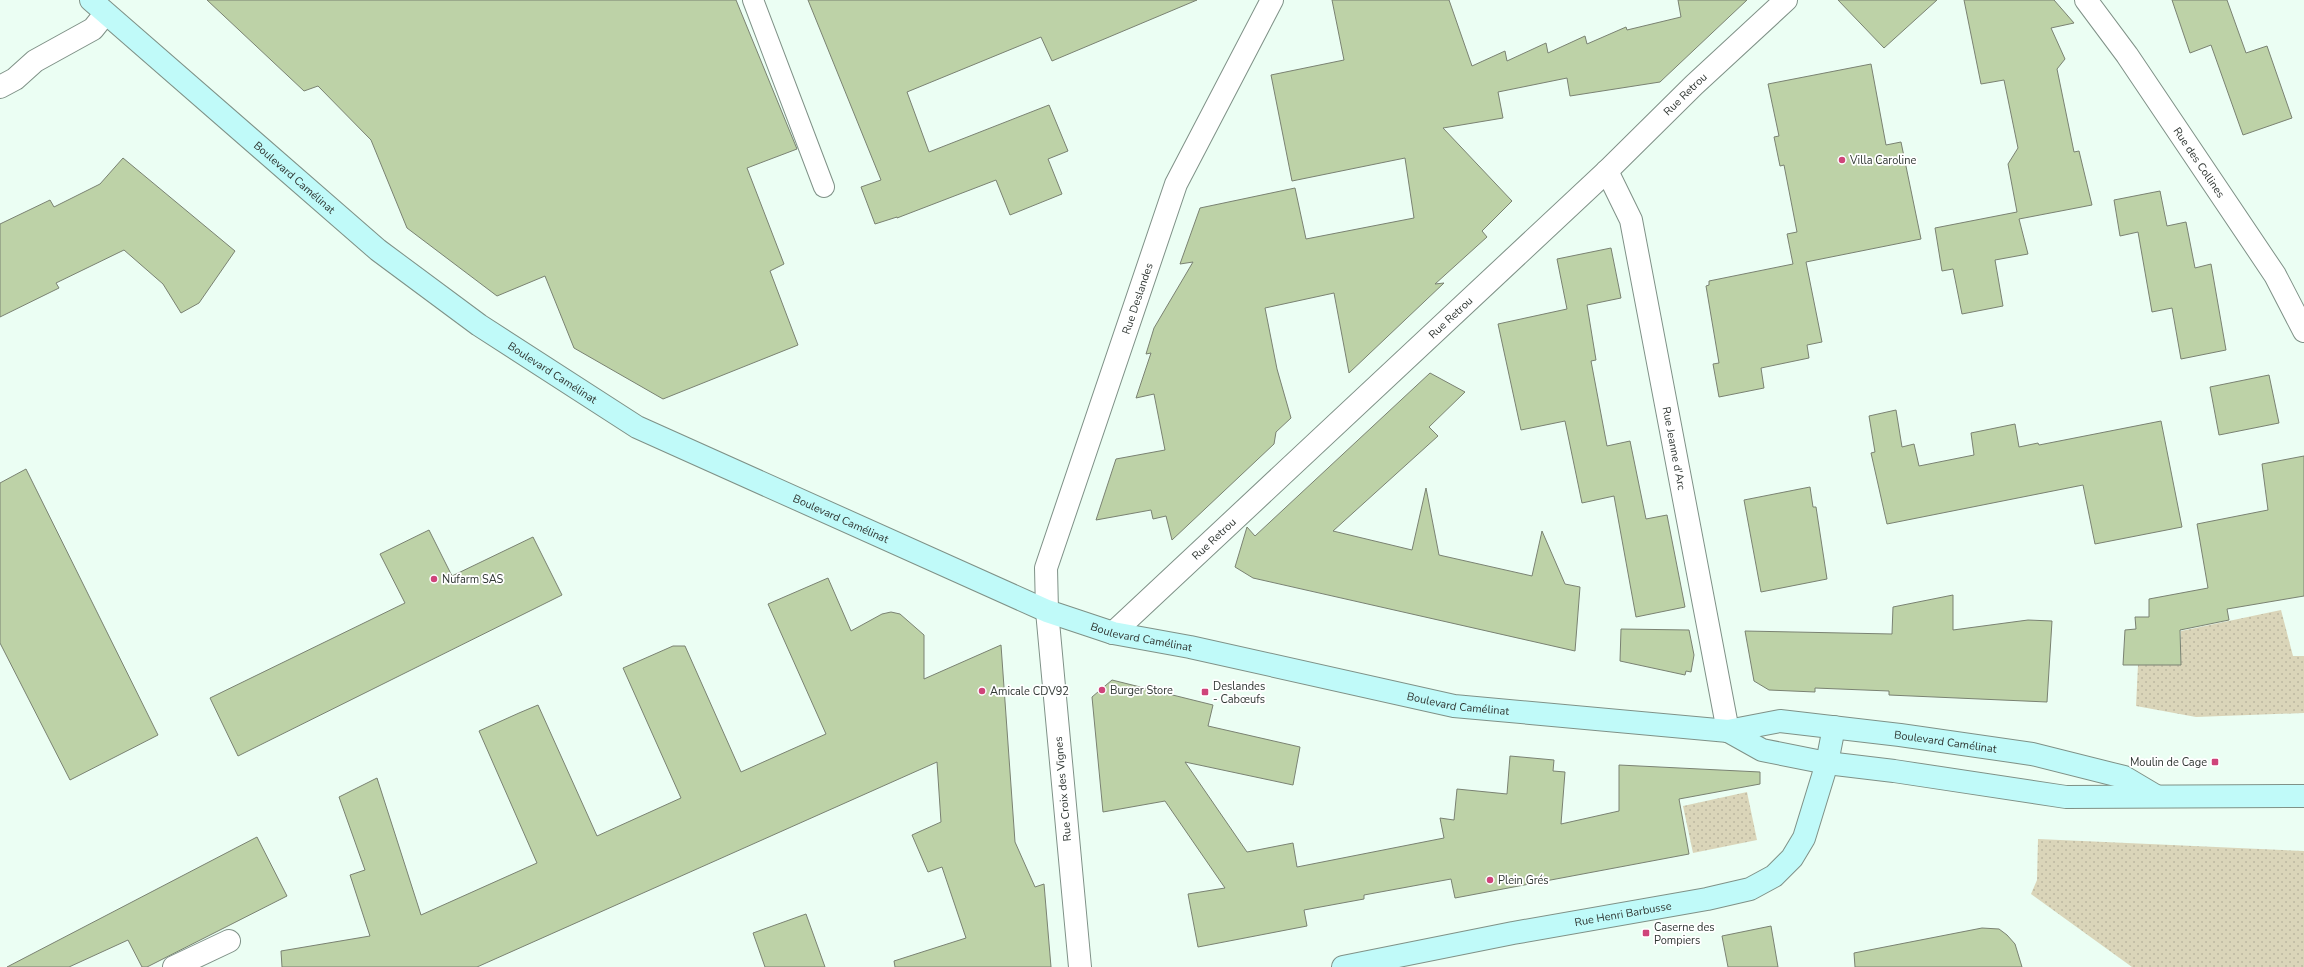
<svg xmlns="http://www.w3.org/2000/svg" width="2304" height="967" font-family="'Nunito Sans',sans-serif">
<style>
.grass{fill:url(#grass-dots)}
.building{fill:#bdd2a7;stroke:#7a8272}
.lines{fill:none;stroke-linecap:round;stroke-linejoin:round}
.lane-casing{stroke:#7f9187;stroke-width:22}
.street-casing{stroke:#7f9187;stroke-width:24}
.secondary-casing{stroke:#7f9187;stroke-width:24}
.lane{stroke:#fff;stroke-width:20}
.street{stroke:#fff;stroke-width:22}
.secondary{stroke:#c0faf9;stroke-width:22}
.poi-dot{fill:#cf447a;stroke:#fff;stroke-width:1.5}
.labels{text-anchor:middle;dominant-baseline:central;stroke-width:3.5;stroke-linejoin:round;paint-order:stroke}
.street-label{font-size:11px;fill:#303733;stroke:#fff}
.poi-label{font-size:11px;fill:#303733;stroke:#fff;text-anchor:start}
</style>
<defs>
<pattern id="grass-dots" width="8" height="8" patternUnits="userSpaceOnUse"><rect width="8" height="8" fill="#dad5b9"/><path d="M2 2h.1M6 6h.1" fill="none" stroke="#bbb7a0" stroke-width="1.8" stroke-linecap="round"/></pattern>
</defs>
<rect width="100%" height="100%" fill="#ebfef3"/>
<g class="grass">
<path d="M 2281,610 L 2293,656 L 2304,656 L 2304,713 L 2196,717 L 2136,706 L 2138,665 L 2181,665 L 2181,631 Z"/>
<path d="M 1747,792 L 1757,840 L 1693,853 L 1683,806 Z"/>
<path d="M 2038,839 L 2304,851 L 2304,967 L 2132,967 L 2031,894 L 2037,880 Z"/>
</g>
<g class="building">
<path d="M 207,0 L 736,0 L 797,149 L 747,168 L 784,264 L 770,271 L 798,345 L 663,399 L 574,348 L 545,276 L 497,296 L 407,228 L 371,140 L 318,86 L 304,91 Z"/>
<path d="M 808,0 L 1197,0 L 1052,61 L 1041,37 L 907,92 L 929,152 L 1049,105 L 1068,151 L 1048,159 L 1062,194 L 1010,215 L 996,180 L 897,218 L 897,217 L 875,224 L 861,187 L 881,180 Z"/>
<path d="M 1332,0 L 1449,0 L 1472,66 L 1505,51 L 1507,61 L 1546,43 L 1548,53 L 1585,36 L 1587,44 L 1626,27 L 1627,30 L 1681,17 L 1678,0 L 1747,0 L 1660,82 L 1570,96 L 1567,78 L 1498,92 L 1503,118 L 1443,128 L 1512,201 L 1482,231 L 1487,237 L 1435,284 L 1444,283 L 1349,373 L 1334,293 L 1265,308 L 1277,369 L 1291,418 L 1276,432 L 1274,444 L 1172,540 L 1166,516 L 1153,519 L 1151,510 L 1096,520 L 1116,459 L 1165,450 L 1154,394 L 1136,398 L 1151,353 L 1146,354 L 1154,328 L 1193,262 L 1180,264 L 1200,208 L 1295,188 L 1306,239 L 1414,218 L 1405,158 L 1292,181 L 1271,75 L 1344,60 Z"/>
<path d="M 1838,0 L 1937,0 L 1884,48 Z"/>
<path d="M 1964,0 L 2054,0 L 2074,23 L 2051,28 L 2065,59 L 2057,69 L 2074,152 L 2079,151 L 2092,205 L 2019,219 L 2028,254 L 1995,260 L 2003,306 L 1962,314 L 1953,269 L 1942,271 L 1935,228 L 2017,212 L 2008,164 L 2018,148 L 2004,80 L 1981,84 Z"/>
<path d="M 2172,0 L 2227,0 L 2246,53 L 2267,46 L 2292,118 L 2243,135 L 2211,45 L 2190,53 Z"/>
<path d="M 1871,64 L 1886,145 L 1901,142 L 1921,239 L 1806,262 L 1822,342 L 1807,345 L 1809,358 L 1761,368 L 1764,388 L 1719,397 L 1713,364 L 1719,363 L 1706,286 L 1709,285 L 1709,281 L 1793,264 L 1787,234 L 1797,232 L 1784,165 L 1780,166 L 1774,137 L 1779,136 L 1768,84 Z"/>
<path d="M 123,158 L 235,251 L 199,303 L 181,313 L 163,284 L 124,250 L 56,283 L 59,288 L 0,317 L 0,224 L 50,200 L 54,207 L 100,184 Z"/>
<path d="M 2160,191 L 2167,226 L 2186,222 L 2195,268 L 2211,264 L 2226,350 L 2181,359 L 2172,308 L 2152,312 L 2138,232 L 2120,236 L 2114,200 Z"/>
<path d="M 1611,248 L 1621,298 L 1587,305 L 1596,360 L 1591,361 L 1607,446 L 1630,441 L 1646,519 L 1667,515 L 1685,607 L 1636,617 L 1614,496 L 1582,503 L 1565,421 L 1521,430 L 1498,324 L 1567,309 L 1557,259 Z"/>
<path d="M 1430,373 L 1465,392 L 1429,427 L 1438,436 L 1333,531 L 1412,550 L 1426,488 L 1439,555 L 1532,576 L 1542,531 L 1565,584 L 1580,587 L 1575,651 L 1253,578 L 1235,567 L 1247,527 L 1255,536 Z"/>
<path d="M 2269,375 L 2279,423 L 2219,435 L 2210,387 Z"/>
<path d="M 1896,410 L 1902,447 L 1914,444 L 1919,466 L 1974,455 L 1971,433 L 2015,424 L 2019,447 L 2038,443 L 2039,445 L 2161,421 L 2182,527 L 2095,544 L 2083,485 L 1887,524 L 1871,453 L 1875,452 L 1869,416 Z"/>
<path d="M 2304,456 L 2304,596 L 2227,609 L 2229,620 L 2180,630 L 2181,665 L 2123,665 L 2125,630 L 2136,629 L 2135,617 L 2149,617 L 2149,599 L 2208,588 L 2197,524 L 2268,510 L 2262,464 Z"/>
<path d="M 26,469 L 158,735 L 70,780 L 0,643 L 0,483 Z"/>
<path d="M 1810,487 L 1813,507 L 1816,507 L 1827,579 L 1761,592 L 1744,500 Z"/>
<path d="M 429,530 L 452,576 L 533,537 L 562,595 L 238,756 L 210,698 L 405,603 L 380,554 Z"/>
<path d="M 828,578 L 851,631 L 882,614 L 891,612 L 900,614 L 924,635 L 924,679 L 1001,645 L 1015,842 L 1035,887 L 1044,884 L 1051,967 L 895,967 L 894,961 L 966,938 L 942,867 L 928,872 L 912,835 L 941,822 L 937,762 L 477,967 L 282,967 L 281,951 L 370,936 L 350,875 L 365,870 L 339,797 L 377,778 L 421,915 L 537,863 L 479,731 L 519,713 L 538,705 L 597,836 L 681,798 L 623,668 L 673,646 L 685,646 L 741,772 L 826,734 L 768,604 Z"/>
<path d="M 1953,595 L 1953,630 L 2028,620 L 2052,621 L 2047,702 L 1889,695 L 1889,691 L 1815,688 L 1815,692 L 1769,690 L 1754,681 L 1745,631 L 1892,634 L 1893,607 Z"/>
<path d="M 1621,629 L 1689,630 L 1694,655 L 1691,672 L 1686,671 L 1685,675 L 1620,661 Z"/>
<path d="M 1112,680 L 1213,705 L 1208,726 L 1300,747 L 1293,785 L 1185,762 L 1247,852 L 1293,843 L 1297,867 L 1444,838 L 1440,818 L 1454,820 L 1457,789 L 1507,794 L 1510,756 L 1554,760 L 1553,771 L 1565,772 L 1561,824 L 1619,811 L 1619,765 L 1760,772 L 1760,784 L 1679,799 L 1689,854 L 1455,898 L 1451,879 L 1364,895 L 1364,899 L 1304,910 L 1307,926 L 1198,947 L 1188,894 L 1225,888 L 1165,801 L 1103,812 L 1092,697 Z"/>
<path d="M 257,837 L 287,896 L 147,967 L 142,967 L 128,940 L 69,967 L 7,967 Z"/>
<path d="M 806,914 L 825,967 L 765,967 L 753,933 Z"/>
<path d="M 1771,926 L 1778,967 L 1728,967 L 1722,936 Z"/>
<path d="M 1982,928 L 1999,929 L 2007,935 L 2015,944 L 2022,967 L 1855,967 L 1854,953 Z"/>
</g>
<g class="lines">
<g class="lane-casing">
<path id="lane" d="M 753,0 L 824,187"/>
</g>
<g class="street-casing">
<g id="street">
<path id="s1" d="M 2086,0 L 2127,55 L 2275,275 L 2304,331"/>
<path d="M 0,87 L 15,79 L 35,61 L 93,29 L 105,14"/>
<path id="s2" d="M 1607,171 L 1631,220 L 1728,731"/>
<path id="s3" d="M 1113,633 L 1607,171 L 1694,85 L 1786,0"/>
<path d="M 174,967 L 229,941"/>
<path id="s4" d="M 1080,967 L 1047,611 L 1046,568 L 1176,184 L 1272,0"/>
</g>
</g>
<g class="secondary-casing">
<g id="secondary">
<path id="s5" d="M 91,0 L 378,250 L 479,325 L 637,427 L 1047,611 L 1113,633 L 1190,647 L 1454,706 L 1728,731 L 1780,721 L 1900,735 L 2032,754 L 2124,777 L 2156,796"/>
<path d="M 1728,731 L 1762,750 L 1827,763 L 1894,771 L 2066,797 L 2304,796"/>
<path id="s6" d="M 1343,967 L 1513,933 L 1707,899 L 1750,889 L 1774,876 L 1792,858 L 1804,838 L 1827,763 L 1834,727"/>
</g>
</g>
<use href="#lane" class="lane"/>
<use href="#street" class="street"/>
<use href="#secondary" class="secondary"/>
</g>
<g class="poi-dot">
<circle cx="1842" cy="160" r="4"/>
<circle cx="434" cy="579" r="4"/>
<circle cx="1102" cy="690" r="4"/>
<circle cx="982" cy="691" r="4"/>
<rect x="1201" y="688" width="8" height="8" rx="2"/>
<rect x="2211" y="758" width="8" height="8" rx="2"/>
<circle cx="1490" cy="880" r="4"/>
<rect x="1642" y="929" width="8" height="8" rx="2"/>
</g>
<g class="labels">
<g class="street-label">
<text stroke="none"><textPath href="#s3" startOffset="786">Rue Retrou</textPath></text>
<text stroke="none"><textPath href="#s1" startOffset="198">Rue des Collines</textPath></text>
<text stroke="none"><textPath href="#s5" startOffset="270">Boulevard Camélinat</textPath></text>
<text stroke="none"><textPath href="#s4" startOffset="685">Rue Deslandes</textPath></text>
<text stroke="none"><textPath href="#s3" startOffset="462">Rue Retrou</textPath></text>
<text stroke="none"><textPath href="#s5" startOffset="594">Boulevard Camélinat</textPath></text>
<text stroke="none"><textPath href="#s2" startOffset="287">Rue Jeanne d'Arc</textPath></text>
<text stroke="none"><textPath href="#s5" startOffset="918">Boulevard Camélinat</textPath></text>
<text stroke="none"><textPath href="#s3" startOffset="138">Rue Retrou</textPath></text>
<text stroke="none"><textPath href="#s5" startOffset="1242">Boulevard Camélinat</textPath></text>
<text stroke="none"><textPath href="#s5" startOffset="1566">Boulevard Camélinat</textPath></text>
<text stroke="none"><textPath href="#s5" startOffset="2057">Boulevard Camélinat</textPath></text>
<text transform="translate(1063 789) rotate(-95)">Rue Croix des Vignes</text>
<text stroke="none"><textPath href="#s6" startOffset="285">Rue Henri Barbusse</textPath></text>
</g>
<g class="poi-label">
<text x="1850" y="160">Villa Caroline</text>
<text x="442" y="579">Nufarm SAS</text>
<text x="1213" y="686">Deslandes<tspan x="1213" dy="13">- Cabœufs</tspan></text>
<text x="1110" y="690">Burger Store</text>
<text x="990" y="691">Amicale CDV92</text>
<text x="2207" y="762" text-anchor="end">Moulin de Cage</text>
<text x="1498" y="880">Plein Grés</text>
<text x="1654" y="927">Caserne des<tspan x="1654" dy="13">Pompiers</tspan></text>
</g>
</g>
</svg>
